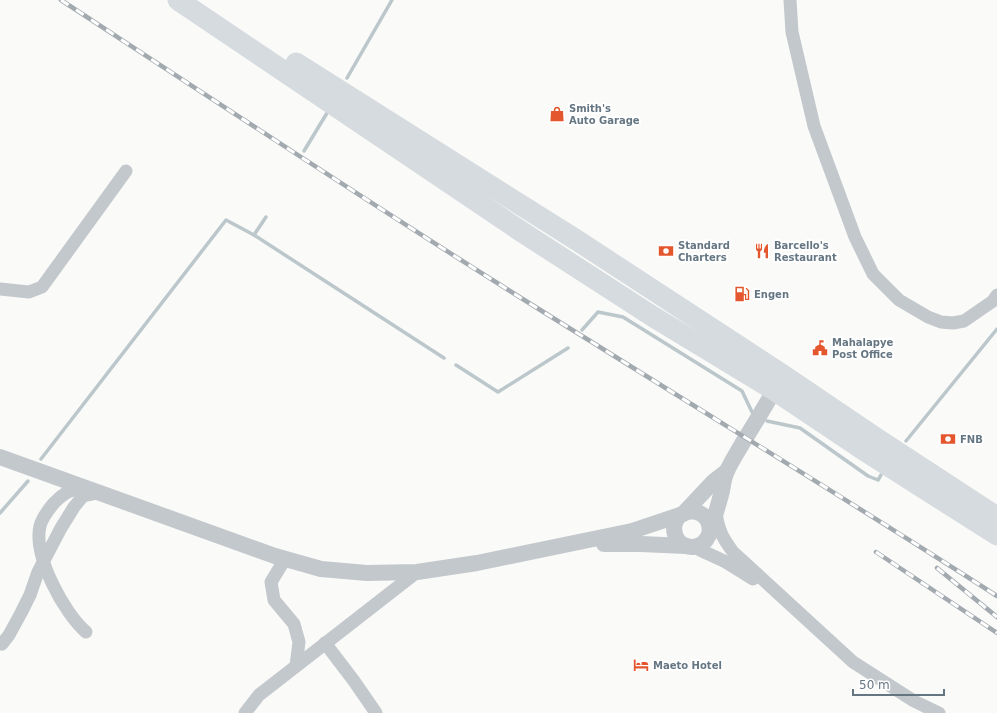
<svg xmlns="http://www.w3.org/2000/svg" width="997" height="713" font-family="'DejaVu Sans',sans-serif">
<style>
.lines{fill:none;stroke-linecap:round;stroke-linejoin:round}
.stream{stroke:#bbc7cb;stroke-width:3.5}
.minor{stroke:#c3c8cc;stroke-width:13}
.tertiary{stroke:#c3c8cc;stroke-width:16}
.trunk{stroke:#d6dbdf;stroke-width:21}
.rail-casing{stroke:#a2aab0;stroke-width:4.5}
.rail{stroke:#fff;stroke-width:3;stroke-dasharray:9;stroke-linecap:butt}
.labels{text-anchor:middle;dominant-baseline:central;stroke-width:4;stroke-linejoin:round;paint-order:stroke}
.poi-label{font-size:10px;font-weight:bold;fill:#657683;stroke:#fff;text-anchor:start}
</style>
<rect width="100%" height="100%" fill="#fafaf8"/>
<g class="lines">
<g class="stream">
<path d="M 347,78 L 392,0"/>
<path d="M 304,151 L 327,113"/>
<path d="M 254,235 L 266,217"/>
<path d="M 582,330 L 598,312 L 623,317 L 742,391 L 752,412"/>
<path d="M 456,365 L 498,392 L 568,348"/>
<path d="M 767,421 L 800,428 L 868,476 L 878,480 L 881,475"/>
<path d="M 906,441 L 997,329"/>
<path d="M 41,459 L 226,220 L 254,235 L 444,358"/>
<path d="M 0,513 L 28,481"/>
</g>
<g class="minor">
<path d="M 790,0 L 792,32 L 814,126 L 855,237 L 873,274 L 899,300 L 928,317 L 941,322 L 953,323 L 964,321 L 993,301 L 997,295"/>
<path d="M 0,289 L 29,292 L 42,287 L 126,171"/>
<path d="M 716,513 C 719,531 722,537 733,552 L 853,662 L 914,701 L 939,713"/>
<path d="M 695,547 L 700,550 L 724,561 L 753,579"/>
<path d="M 285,559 L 271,582 L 274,600 L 294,624 L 299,642 L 296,666"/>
<path d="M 86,632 C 64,613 33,556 40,526 C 42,518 49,509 54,503 C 65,492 70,489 86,489"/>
<path d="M 0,643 L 2,644 L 9,635 L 21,613 L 30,595 L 38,572 L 61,528 L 74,507 L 83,496 L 98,493"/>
<path d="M 325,643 L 354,681 L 376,713"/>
<path d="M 245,713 L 259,695 L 417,572"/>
</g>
<g class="tertiary">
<path d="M 0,457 L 275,556 L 321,569 L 367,573 L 417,572 L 477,563 L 632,531 L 683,514 L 714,481 L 727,471"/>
<path d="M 709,535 C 715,507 676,503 674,528 C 674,533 676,538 679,542 C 687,549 699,549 706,540 C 709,536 710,531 712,526 C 715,515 719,503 722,491 C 723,485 724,477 727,471 C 731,462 737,453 742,444 C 755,423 767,403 779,382"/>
<path d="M 604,544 L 641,544 L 686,546"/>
</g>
<g class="trunk">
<path d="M 178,0 L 522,232 L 652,316 L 774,390 L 868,453 L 997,535"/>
<path d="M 296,63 L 578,241 L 783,375 L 876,438 L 997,517"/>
</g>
<g class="rail-casing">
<g id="rail">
<path d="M 61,0 C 238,116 415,233 595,344 C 729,428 864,510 997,596"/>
<path d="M 876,552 L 997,633"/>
<path d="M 937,568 L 997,617"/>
</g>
</g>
<use href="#rail" class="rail"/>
</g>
<defs>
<g id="shop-bare" transform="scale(1.2)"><path d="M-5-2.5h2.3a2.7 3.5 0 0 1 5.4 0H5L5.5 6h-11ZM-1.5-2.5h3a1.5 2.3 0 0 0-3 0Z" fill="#e4572e" stroke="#fff" stroke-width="2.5" paint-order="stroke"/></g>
<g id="bank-bare" transform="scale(1.2)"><path d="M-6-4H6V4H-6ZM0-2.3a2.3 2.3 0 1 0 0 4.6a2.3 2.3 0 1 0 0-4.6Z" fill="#e4572e" stroke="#fff" stroke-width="2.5" paint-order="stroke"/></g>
<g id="restaurant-bare" transform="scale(1.2)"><path d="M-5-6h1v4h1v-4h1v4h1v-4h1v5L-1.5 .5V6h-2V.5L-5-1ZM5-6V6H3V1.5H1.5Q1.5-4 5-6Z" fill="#e4572e" stroke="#fff" stroke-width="2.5" paint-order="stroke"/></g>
<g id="fuel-bare" transform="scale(1.2)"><path d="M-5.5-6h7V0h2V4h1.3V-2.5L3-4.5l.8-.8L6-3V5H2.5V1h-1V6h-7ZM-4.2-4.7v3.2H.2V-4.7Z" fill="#e4572e" stroke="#fff" stroke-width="2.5" paint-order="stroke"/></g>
<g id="civic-bare" transform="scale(1.2)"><path d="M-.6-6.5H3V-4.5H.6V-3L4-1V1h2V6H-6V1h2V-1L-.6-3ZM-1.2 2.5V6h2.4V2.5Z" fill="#e4572e" stroke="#fff" stroke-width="2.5" paint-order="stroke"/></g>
<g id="hotel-bare" transform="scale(1.2)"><path d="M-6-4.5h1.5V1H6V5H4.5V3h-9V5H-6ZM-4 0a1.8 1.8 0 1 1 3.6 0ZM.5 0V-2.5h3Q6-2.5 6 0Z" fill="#e4572e" stroke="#fff" stroke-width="2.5" paint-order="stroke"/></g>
</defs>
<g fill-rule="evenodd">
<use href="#shop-bare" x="557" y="114"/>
<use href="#bank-bare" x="666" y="251"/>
<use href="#restaurant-bare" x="762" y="251"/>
<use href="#fuel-bare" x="742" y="294"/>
<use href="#civic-bare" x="820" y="348"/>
<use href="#bank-bare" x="948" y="439"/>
<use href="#hotel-bare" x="641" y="665"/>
</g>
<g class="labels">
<g class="poi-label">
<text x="569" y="108">Smith's<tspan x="569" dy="12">Auto Garage</tspan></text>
<text x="678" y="245">Standard<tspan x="678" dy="12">Charters</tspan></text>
<text x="774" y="245">Barcello's<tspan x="774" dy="12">Restaurant</tspan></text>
<text x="754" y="294">Engen</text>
<text x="832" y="342">Mahalapye<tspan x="832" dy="12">Post Office</tspan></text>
<text x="960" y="439">FNB</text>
<text x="653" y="665">Maeto Hotel</text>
</g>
</g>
<path d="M853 689v6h91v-6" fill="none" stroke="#657683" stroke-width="2"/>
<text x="859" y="689" font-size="12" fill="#657683" stroke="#ffffff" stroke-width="3" paint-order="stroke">50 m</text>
</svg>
